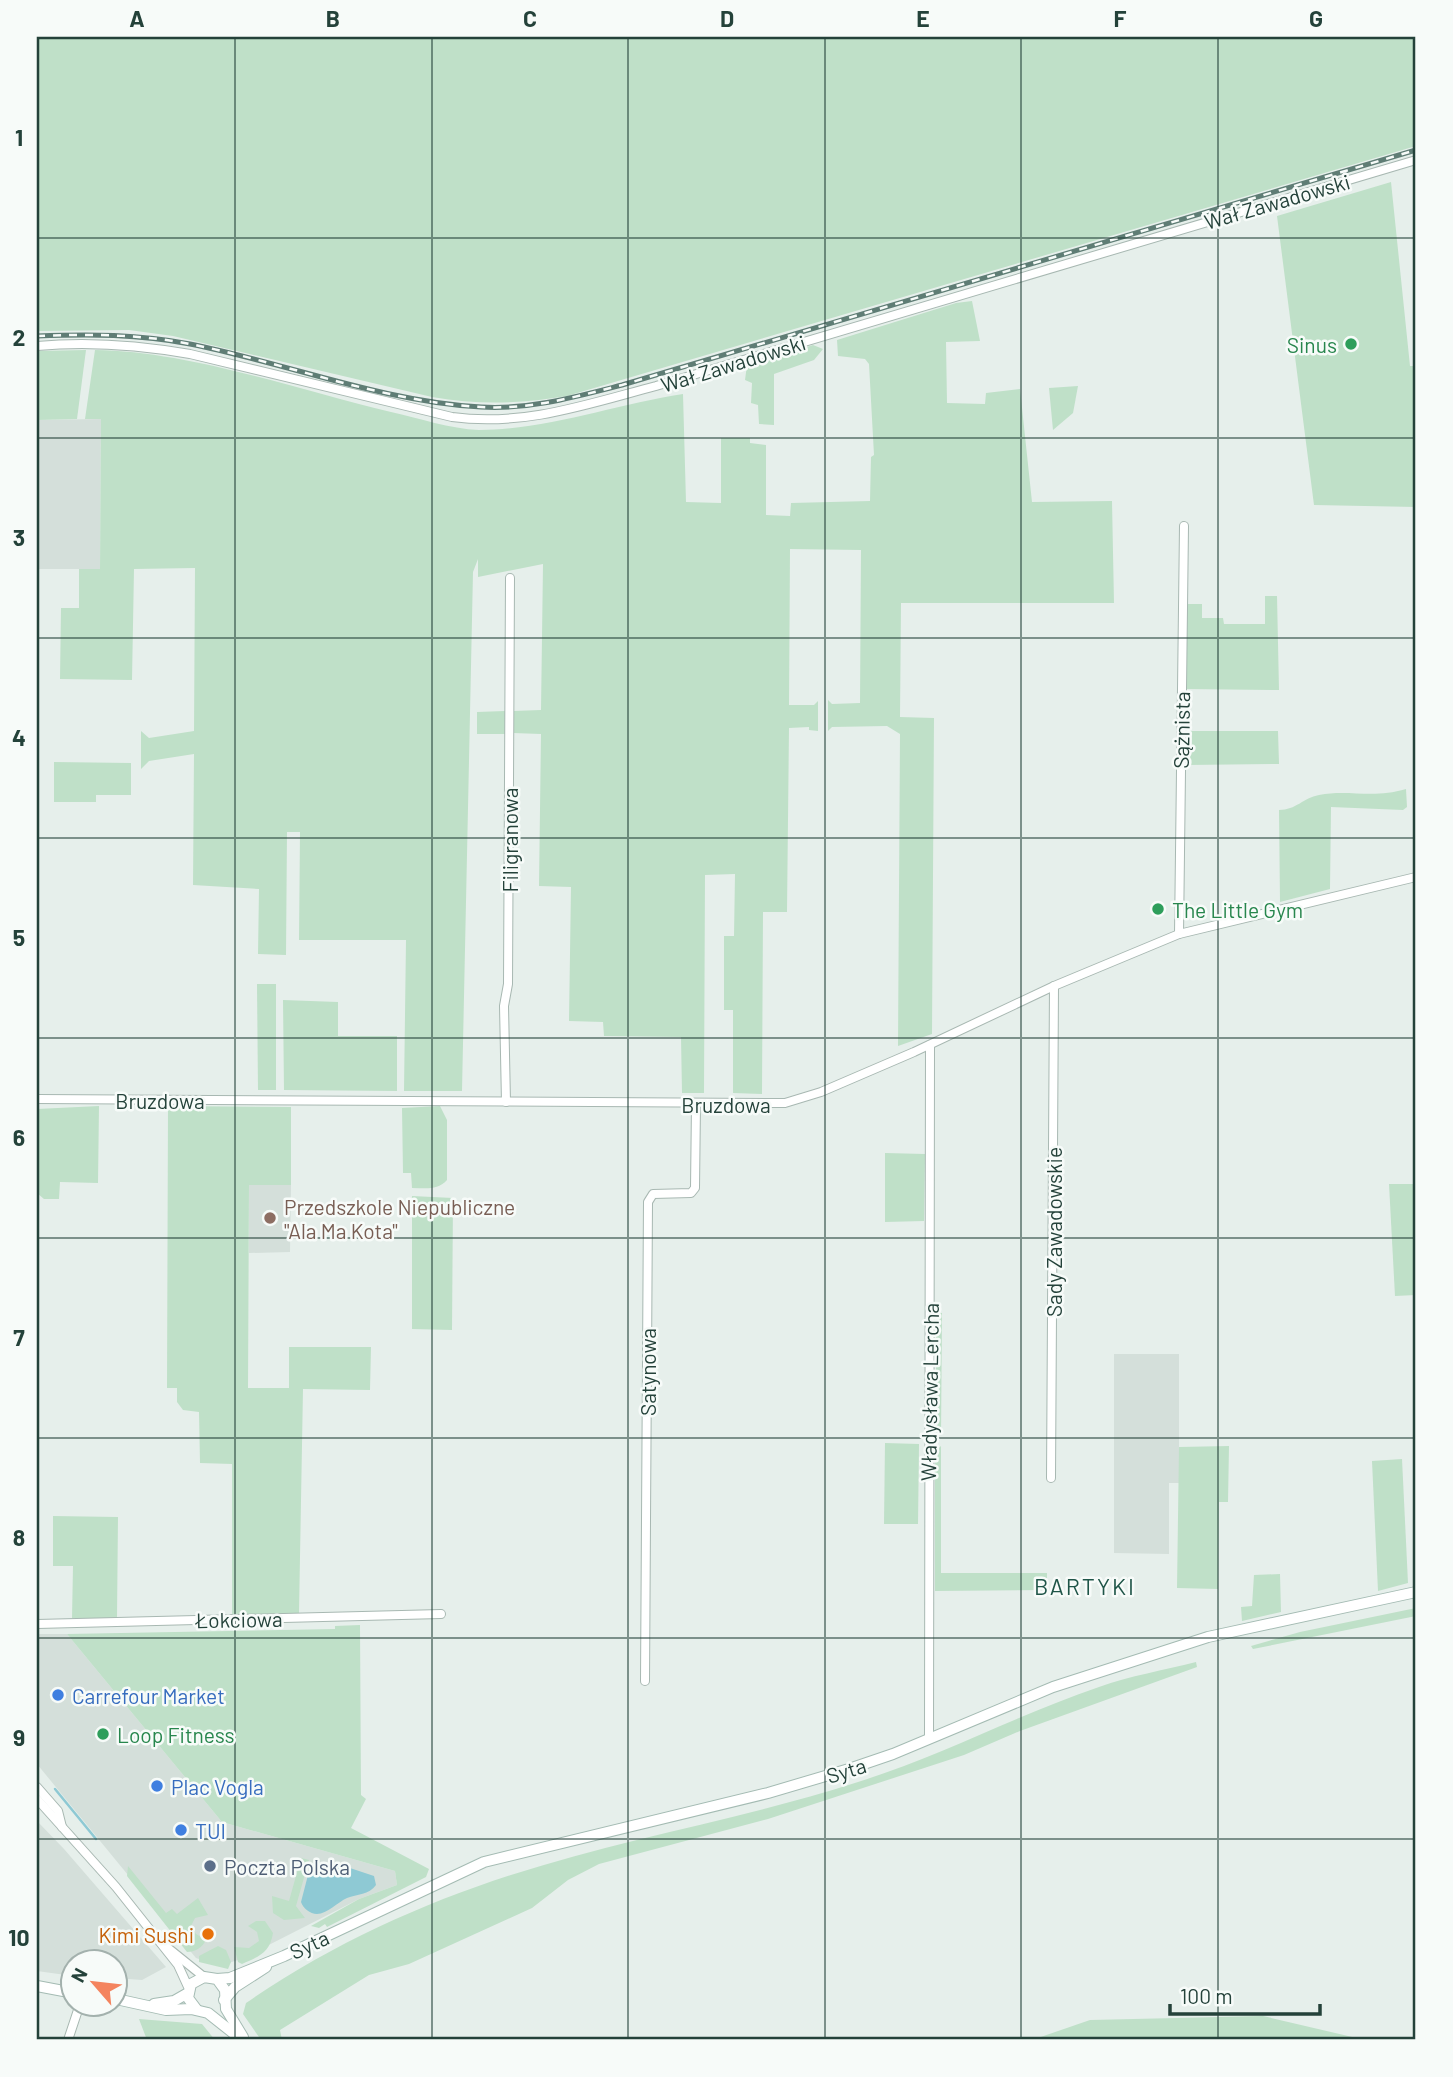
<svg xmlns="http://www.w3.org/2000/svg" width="1453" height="2077" font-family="Barlow,sans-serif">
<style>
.built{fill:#d4dfda}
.green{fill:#bfe0c8}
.water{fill:#8ec9d4}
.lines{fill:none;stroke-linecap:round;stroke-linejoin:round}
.stream{stroke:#8ec9d4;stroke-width:2.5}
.street-casing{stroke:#a8b8b2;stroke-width:10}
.secondary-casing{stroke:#a4bbb3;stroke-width:12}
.street{stroke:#fff;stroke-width:8}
.secondary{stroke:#fff;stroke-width:10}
.rail-casing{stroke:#5f7d75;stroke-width:5}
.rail{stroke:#f7fbf9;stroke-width:2.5;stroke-dasharray:8;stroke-linecap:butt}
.grid{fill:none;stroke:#24423a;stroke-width:2;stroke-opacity:0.55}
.leisure-dot{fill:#2e9e5b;stroke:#f7fbf9;stroke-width:2.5}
.education-dot{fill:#8d6e63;stroke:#f7fbf9;stroke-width:2.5}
.shop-dot{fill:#3f7fe0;stroke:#f7fbf9;stroke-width:2.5}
.service-dot{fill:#5c6f8a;stroke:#f7fbf9;stroke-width:2.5}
.food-dot{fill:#e8710a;stroke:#f7fbf9;stroke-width:2.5}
.labels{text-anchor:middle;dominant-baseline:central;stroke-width:5;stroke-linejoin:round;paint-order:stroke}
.street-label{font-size:21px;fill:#24423a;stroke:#f7fbf9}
.leisure-label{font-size:21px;fill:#27864d;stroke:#f7fbf9;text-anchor:start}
.education-label{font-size:21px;fill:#785e54;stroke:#f7fbf9;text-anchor:start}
.shop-label{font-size:21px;fill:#366cbe;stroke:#f7fbf9;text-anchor:start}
.service-label{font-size:21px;fill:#4e5e75;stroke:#f7fbf9;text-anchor:start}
.food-label{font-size:21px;fill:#c56008;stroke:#f7fbf9;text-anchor:end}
.neighbourhood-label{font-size:23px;letter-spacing:2px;fill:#1f5548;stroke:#f7fbf9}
.neatline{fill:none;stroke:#24423a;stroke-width:2.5}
.grid-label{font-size:23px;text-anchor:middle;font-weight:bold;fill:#24423a}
</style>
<rect width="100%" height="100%" fill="#e6efeb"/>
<g class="built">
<path d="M 101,419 L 100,569 L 37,569 L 37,420 Z"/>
<path d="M 249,1184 L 291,1185 L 290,1252 L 249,1253 Z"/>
<path d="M 1114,1354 L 1179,1354 L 1179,1483 L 1169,1483 L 1169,1554 L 1114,1553 Z"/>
<path d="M 37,1634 L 67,1634 L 222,1822 L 395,1871 L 397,1885 L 359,1899 L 241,1959 L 219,1966 L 196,1958 L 37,1764 Z"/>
<path d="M 37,1821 L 64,1849 L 166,1967 L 142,1980 L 116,1978 L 116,1962 L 74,1962 L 73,1976 L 37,1971 Z"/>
</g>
<g class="green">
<path d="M 37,37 L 1416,37 L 1416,146 L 567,396 C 520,404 479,405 432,397 L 173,336 L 129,330 L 37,331 Z"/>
<path d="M 1391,182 L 1410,366 L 1416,366 L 1416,507 L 1314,505 L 1277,216 Z"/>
<path d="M 972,301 L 980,341 L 946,342 L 947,403 L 985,404 L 986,393 L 1020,389 L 1032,502 L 1112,501 L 1114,603 L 901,603 L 900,717 L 934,718 L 932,1034 L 898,1046 L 900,734 L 887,726 L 832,727 L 828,731 L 828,700 L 832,704 L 860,703 L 861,550 L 790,549 L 789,705 L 814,705 L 818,701 L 818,731 L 809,730 L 809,727 L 789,728 L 787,912 L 763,912 L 762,1094 L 733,1093 L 733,1010 L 724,1010 L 724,936 L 734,936 L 735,874 L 705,875 L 704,1093 L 682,1093 L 681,1037 L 604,1036 L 603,1022 L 569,1021 L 571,887 L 539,886 L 541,734 L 513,733 L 513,711 L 541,710 L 543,564 L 478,577 L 478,559 L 473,572 L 462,1091 L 404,1091 L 406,940 L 299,940 L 300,832 L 287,832 L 286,955 L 258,954 L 259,889 L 193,885 L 194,754 L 149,761 L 141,769 L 141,731 L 149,738 L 194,731 L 195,568 L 134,569 L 132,680 L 60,679 L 61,608 L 79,608 L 79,569 L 100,569 L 101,419 L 85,419 L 95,350 C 189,351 298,390 391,412 C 419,418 450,429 479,430 C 547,430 616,404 683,394 L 686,502 L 721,503 L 721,438 L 750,438 L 750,443 L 766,445 L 766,515 L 790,516 L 791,503 L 870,501 L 871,457 L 874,455 L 869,364 L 865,359 L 838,356 L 837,340 L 956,303 Z"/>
<path d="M 813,345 L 823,349 L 814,360 L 774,374 L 774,425 L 759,424 L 758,405 L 751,403 L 752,383 L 745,380 L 747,365 Z"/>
<path d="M 86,350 L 77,419 L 37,420 L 37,351 Z"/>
<path d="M 1078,386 L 1073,413 L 1053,430 L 1049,388 Z"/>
<path d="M 1265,596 L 1277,596 L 1279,690 L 1184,689 L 1186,604 L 1202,604 L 1202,618 L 1223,618 L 1224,624 L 1265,624 Z"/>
<path d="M 505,711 L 505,734 L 477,734 L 477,712 Z"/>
<path d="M 1188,731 L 1278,731 L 1279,764 L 1187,765 Z"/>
<path d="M 54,762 L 131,763 L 131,795 L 96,795 L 96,802 L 54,802 Z"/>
<path d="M 1406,789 L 1407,807 L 1403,810 L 1331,807 L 1330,889 L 1280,902 L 1279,810 C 1296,810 1303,798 1319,795 C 1348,789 1373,799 1406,789 Z"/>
<path d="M 257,984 L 276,984 L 276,1090 L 258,1090 Z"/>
<path d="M 283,1000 L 338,1002 L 338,1036 L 397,1036 L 397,1091 L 284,1090 Z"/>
<path d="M 99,1106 L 98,1183 L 60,1182 L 59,1199 L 44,1199 L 37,1193 L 37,1109 Z"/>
<path d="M 168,1106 L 291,1107 L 291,1185 L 249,1185 L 248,1388 L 289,1388 L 289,1347 L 371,1347 L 370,1390 L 303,1389 L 299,1613 L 232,1615 L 232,1464 L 200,1463 L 199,1412 L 183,1410 L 177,1402 L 177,1388 L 167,1388 Z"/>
<path d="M 440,1106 L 447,1120 L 447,1180 C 437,1191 425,1188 412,1188 L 411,1173 L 403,1173 L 402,1108 Z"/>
<path d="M 885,1153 L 925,1154 L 924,1221 L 885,1222 Z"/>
<path d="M 1389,1184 L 1416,1184 L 1416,1295 L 1395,1296 Z"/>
<path d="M 412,1196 L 453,1198 L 452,1330 L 412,1329 Z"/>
<path d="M 936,1313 L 942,1313 L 941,1434 L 936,1432 Z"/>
<path d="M 885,1443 L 919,1444 L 918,1524 L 884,1524 Z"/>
<path d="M 941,1446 L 941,1573 L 1047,1573 L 1047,1590 L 935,1591 L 935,1451 Z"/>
<path d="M 1229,1446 L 1228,1502 L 1219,1502 L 1218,1589 L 1177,1588 L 1179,1447 Z"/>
<path d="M 1402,1459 L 1408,1583 L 1378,1591 L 1372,1461 Z"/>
<path d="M 53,1516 L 118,1517 L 117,1618 L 72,1618 L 73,1566 L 53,1566 Z"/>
<path d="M 1280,1574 L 1281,1612 L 1242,1621 L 1241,1607 L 1252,1606 L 1254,1575 Z"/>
<path d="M 1416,1608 L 1416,1616 L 1253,1649 L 1251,1646 L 1300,1632 Z"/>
<path d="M 360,1625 L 361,1795 L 366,1799 L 351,1828 L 429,1869 L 426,1877 L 327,1927 L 325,1924 L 319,1928 L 311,1926 L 359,1899 L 397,1885 L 395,1871 L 222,1822 L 67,1634 L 335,1629 L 335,1626 Z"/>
<path d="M 1196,1662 L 1197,1667 L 1020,1731 L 964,1755 L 768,1819 L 599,1864 L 568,1880 L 532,1908 L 409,1964 L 369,1975 L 280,2030 L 282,2040 L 261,2040 L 243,2014 L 246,2003 C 327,1947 418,1905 511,1875 C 625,1838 744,1819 858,1782 C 941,1756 1017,1715 1099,1687 C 1130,1676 1164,1670 1196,1662 Z"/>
<path d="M 301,1858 L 309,1860 L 296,1906 L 305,1918 L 284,1920 L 273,1913 L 272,1896 L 289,1901 Z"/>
<path d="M 128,1866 L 166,1913 L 172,1909 L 177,1914 L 198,1898 L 208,1915 L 195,1918 L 191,1926 L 196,1934 L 206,1940 C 202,1948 195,1952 187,1952 L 127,1876 Z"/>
<path d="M 265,1921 L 273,1933 C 270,1953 258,1957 242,1964 L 238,1962 L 234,1947 L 249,1948 L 259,1941 L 257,1932 L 248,1926 L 256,1921 Z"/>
<path d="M 218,1946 L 226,1950 L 231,1962 L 228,1969 L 199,1962 L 199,1956 Z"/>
<path d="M 1263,2016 L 1365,2040 L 1032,2040 L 1090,2020 Z"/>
<path d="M 139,2019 L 202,2024 L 215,2040 L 147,2040 Z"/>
</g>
<path class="water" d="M 317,1864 L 344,1866 L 374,1876 L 376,1885 C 369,1895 357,1894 347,1898 C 338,1902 327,1914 317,1914 C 310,1914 303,1908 301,1902 L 308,1875 Z"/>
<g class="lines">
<path class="stream" d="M 55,1789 L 96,1839"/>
<g class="street-casing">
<g id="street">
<path d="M 37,346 C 89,341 139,345 190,354 L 452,417 C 523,427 588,404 656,386 L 1416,160"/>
<path d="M 1179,934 L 1184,526"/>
<path d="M 37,1099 L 785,1103 L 821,1092 L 914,1052 L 1054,986 L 1179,934 L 1416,877"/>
<path d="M 506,1102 L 504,1006 L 508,984 L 510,578"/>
<path d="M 1051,1478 L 1054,986"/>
<path d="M 37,1624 L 441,1614"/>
<path d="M 645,1681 L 648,1202 L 653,1194 L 691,1193 L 695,1188 L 696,1104"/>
<path d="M 929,1739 L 930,1045"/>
<path d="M 37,1787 L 58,1811 L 62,1827"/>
<path d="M 37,1799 L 116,1887 L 178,1965 L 189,1989"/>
<path d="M 168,1948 L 204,1977"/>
<path d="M 68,2040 L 80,2004"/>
</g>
</g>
<g class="secondary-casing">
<g id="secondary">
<path d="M 217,1979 L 230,1978 L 284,1956 L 484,1862 L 768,1793 L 849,1769 L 893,1754 L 1053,1687 L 1208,1637 L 1416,1592"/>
<path d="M 37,1986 L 74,1993"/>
<path d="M 116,1999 L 166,2010 L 191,2009 L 208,2013 L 242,2040"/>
<path d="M 224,2000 L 235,1987 L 266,1967"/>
<path d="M 154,2004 L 174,2001 L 188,1993"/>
<path d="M 197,2010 L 188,1998 L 191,1984 L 204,1977 L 217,1979 L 225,1990 L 226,2009 L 243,2037"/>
</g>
</g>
<use href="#street" class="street"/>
<use href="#secondary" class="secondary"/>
<g class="rail-casing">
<path id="rail" d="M 37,336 C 89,334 139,334 190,344 C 286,363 384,402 481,407 C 529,410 575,397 622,385 L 1416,150"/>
</g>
<use href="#rail" class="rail"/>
</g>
<path class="grid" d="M 235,37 L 235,2040M 432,37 L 432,2040M 628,37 L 628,2040M 825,37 L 825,2040M 1021,37 L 1021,2040M 1218,37 L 1218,2040M 37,238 L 1416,238M 37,438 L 1416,438M 37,638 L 1416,638M 37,838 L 1416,838M 37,1038 L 1416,1038M 37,1238 L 1416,1238M 37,1438 L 1416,1438M 37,1638 L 1416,1638M 37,1839 L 1416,1839"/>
<g class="leisure-dot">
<circle cx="1351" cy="344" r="7"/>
<circle cx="1158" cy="909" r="7"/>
<circle cx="103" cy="1734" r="7"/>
</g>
<circle class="education-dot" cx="270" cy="1218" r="7"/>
<g class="shop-dot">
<circle cx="58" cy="1695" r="7"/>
<circle cx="157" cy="1786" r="7"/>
<circle cx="181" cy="1830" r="7"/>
</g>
<circle class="service-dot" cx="210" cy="1866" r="7"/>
<circle class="food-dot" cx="208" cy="1934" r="7"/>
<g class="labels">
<g class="street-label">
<text transform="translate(1277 201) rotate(-16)">Wał Zawadowski</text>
<text transform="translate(733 363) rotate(-17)">Wał Zawadowski</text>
<text transform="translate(1181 730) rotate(-89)">Sążnista</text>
<text transform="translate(509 840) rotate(-90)">Filigranowa</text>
<text x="160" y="1100">Bruzdowa</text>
<text x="726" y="1104">Bruzdowa</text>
<text transform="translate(1053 1232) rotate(-90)">Sady Zawadowskie</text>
<text transform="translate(647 1372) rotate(-90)">Satynowa</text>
<text transform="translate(929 1392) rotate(-89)">Władysława Lercha</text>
<text transform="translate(239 1619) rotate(-1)">Łokciowa</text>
<text transform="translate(846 1770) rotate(-17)">Syta</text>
<text transform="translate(309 1944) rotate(-25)">Syta</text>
</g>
<g class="leisure-label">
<text x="1337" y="344" text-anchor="end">Sinus</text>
<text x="1172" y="909">The Little Gym</text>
<text x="117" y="1734">Loop Fitness</text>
</g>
<g class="education-label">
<text x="284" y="1206">Przedszkole Niepubliczne<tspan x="284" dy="24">"Ala Ma Kota"</tspan></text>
</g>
<g class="shop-label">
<text x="72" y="1695">Carrefour Market</text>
<text x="171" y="1786">Plac Vogla</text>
<text x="195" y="1830">TUI</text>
</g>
<g class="service-label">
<text x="224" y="1866">Poczta Polska</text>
</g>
<g class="food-label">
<text x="194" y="1934">Kimi Sushi</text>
</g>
<g class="neighbourhood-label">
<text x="1085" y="1586">BARTYKI</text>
</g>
</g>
<rect width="1453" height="2077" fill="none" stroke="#f7fbf9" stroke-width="77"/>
<g transform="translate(94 1983) rotate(298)"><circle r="33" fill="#f7fbf9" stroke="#a3b1ad" stroke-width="2"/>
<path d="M0-5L12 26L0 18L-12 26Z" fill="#f4845f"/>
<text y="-10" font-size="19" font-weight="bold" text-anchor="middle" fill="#24423a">N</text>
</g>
<path d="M1170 2004v10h150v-10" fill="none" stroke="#24423a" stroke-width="3.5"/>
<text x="1180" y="2004" font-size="21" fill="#24423a" stroke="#f7fbf9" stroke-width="5" paint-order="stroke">100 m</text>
<rect x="38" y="38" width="1376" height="2000" class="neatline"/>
<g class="grid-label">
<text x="137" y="27">A</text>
<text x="333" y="27">B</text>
<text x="530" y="27">C</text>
<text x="727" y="27">D</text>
<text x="923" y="27">E</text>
<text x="1120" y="27">F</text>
<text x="1316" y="27">G</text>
<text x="19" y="146">1</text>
<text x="19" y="346">2</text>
<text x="19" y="546">3</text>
<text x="19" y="746">4</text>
<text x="19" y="946">5</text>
<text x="19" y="1146">6</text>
<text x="19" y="1346">7</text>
<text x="19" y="1546">8</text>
<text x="19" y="1746">9</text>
<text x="19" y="1946">10</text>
</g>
</svg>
